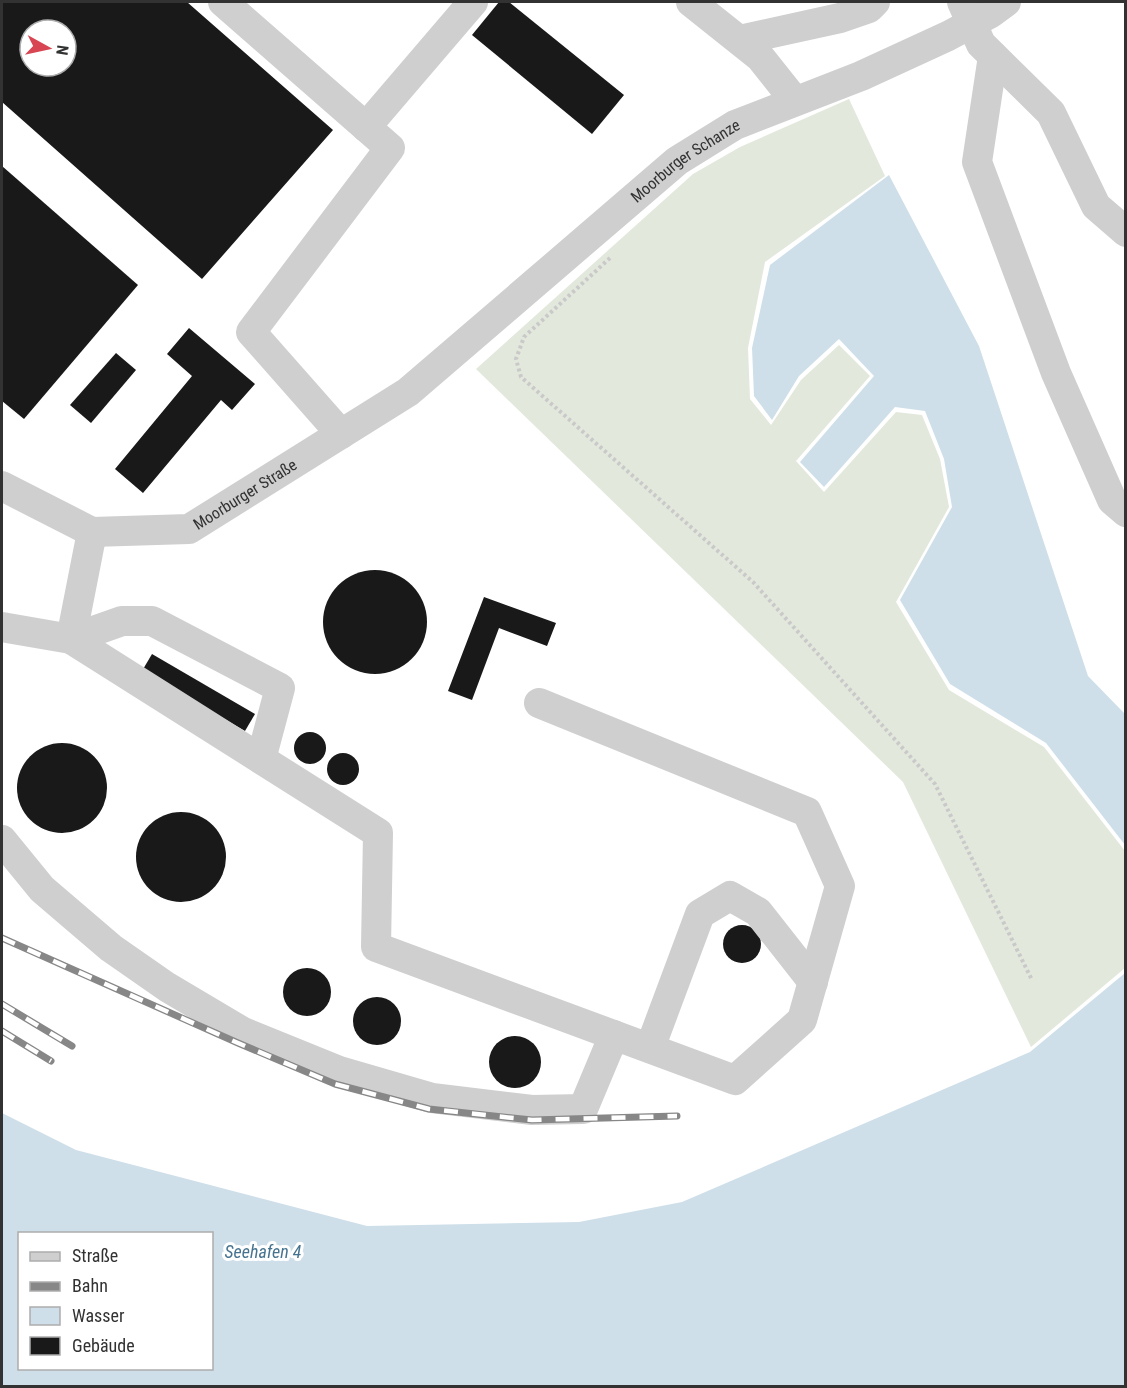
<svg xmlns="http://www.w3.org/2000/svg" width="1127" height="1388" font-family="'Roboto Condensed',sans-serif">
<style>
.grass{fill:#e2e8dc}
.water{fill:#cedfe9;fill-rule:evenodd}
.building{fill:#191919;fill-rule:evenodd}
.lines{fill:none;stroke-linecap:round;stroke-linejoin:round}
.path{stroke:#c9c9c9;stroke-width:4;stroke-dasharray:3 3;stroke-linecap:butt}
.minor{stroke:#cfcfcf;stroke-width:30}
.rail-casing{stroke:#878787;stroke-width:7}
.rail{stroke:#fff;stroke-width:4.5;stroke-dasharray:14;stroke-linecap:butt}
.labels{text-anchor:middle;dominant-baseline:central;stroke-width:6;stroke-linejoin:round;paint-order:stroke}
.street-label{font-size:16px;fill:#323232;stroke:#fff}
.water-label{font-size:18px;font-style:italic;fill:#46738f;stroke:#fff}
</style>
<rect width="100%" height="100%" fill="#fff"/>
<path class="grass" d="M 849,99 L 885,176 L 765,262 L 748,348 L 750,399 L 771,425 L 801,380 L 839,345 L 870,376 L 796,461 L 824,492 L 896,412 L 922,415 L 940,459 L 949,507 L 896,602 L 949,690 L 1044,747 L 1125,851 L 1125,968 L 1031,1047 L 903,782 L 476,369 L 693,174 L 740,147 Z"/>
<g class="water">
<path d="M 889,175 L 979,346 L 1088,676 L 1125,714 L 1125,845 L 1046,743 L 950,684 L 900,600 L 952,507 L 944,459 L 925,411 L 895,407 L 824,487 L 800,462 L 874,376 L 839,339 L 799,376 L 772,420 L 754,396 L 752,348 L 770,265 Z"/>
<path d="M 1125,973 L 1125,1386 L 2,1386 L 2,1113 L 76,1150 L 367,1226 L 579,1222 L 682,1202 L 1030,1052 ZM 20,1234 L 212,1234 L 212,1368 L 20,1368 Z"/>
</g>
<g class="building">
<path d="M 2,2 L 187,2 L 333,130 L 202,279 L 2,102 ZM 30,30 L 66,30 L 66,66 L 30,66 Z"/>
<path d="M 499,2 L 509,2 L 624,95 L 592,134 L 472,35 Z"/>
<path d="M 2,166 L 138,285 L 24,419 L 2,401 Z"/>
<path d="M 189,328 L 255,384 L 232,410 L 221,400 L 143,493 L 115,469 L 192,376 L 167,354 Z"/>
<path d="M 116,353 L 136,370 L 91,423 L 70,405 Z"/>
<circle cx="375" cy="622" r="52"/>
<path d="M 484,597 L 556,623 L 547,646 L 499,628 L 472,700 L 448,691 Z"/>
<path d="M 152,654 L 255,714 L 245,731 L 142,671 Z"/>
<circle cx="310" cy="748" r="16"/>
<circle cx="62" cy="788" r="45"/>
<circle cx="343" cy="769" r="16"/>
<circle cx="181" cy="857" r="45"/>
<circle cx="742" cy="944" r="19"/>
<circle cx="307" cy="992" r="24"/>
<circle cx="377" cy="1021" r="24"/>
<circle cx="515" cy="1062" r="26"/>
</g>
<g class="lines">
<path class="path" d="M 610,258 L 524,337 L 516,359 L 521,377 L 753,582 L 935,784 L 1032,980"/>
<g class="minor">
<path d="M 223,2 L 390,148 L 251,332 L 341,434"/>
<path d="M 691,2 L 760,57 L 795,101"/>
<path d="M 962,2 L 981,44 L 1051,113 L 1096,206 L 1126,232"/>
<path d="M 740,40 L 840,18 L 869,8 L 875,2"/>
<path d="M 993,56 L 977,162 L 1056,373 L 1112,500 L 1126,512"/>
<path d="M 366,127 L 473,2"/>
<path id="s1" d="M 2,486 L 92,532 L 189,529 L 408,392 L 677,161 L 735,125 L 861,76 L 948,36 L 991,13 L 1006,2"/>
<path d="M 92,532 L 71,639 L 378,833 L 376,947 L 735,1080 L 802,1020 L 840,886 L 807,812 L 539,703"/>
<path d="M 2,627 L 71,639 L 122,621 L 152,621 L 280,688 L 261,759"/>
<path d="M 2,840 L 42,889 L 111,948 L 167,987 L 243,1032 L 339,1071 L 432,1098 L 532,1110 L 583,1109 L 614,1035"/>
<path d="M 650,1048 L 700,914 L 730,896 L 758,912 L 813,982"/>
</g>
<g class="rail-casing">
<g id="rail">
<path d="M 2,938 L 238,1043 L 335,1084 L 429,1109 L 532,1120 L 677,1116"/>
<path d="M 2,1004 L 72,1046"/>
<path d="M 2,1031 L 51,1061"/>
</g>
</g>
<use href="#rail" class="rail"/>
</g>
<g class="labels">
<g class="street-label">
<text stroke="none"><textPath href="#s1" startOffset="818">Moorburger Schanze</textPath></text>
<text stroke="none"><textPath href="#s1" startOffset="264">Moorburger Straße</textPath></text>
</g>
<g class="water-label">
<text x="263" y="1251">Seehafen 4</text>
</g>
</g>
<rect width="1127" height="1388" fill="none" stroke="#323232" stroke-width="6"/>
<rect x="18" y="1232" width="195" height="138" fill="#ffffff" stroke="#adadad" stroke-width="1.5"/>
<rect x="30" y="1252" width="30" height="9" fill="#cfcfcf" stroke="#adadad" stroke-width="1.5"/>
<text x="72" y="1262" font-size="18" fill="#323232">Straße</text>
<rect x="30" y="1282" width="30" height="9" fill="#878787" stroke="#adadad" stroke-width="1.5"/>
<text x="72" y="1292" font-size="18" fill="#323232">Bahn</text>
<rect x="30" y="1307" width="30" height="18" fill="#cedfe9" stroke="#adadad" stroke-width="1.5"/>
<text x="72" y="1322" font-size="18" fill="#323232">Wasser</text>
<rect x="30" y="1337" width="30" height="18" fill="#191919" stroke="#adadad" stroke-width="1.5"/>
<text x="72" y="1352" font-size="18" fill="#323232">Gebäude</text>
<g transform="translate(48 48) rotate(98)"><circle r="28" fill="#ffffff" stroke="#adadad" stroke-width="1.5"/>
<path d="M0-4.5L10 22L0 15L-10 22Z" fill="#d74652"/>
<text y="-9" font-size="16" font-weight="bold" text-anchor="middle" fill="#323232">N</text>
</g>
</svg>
